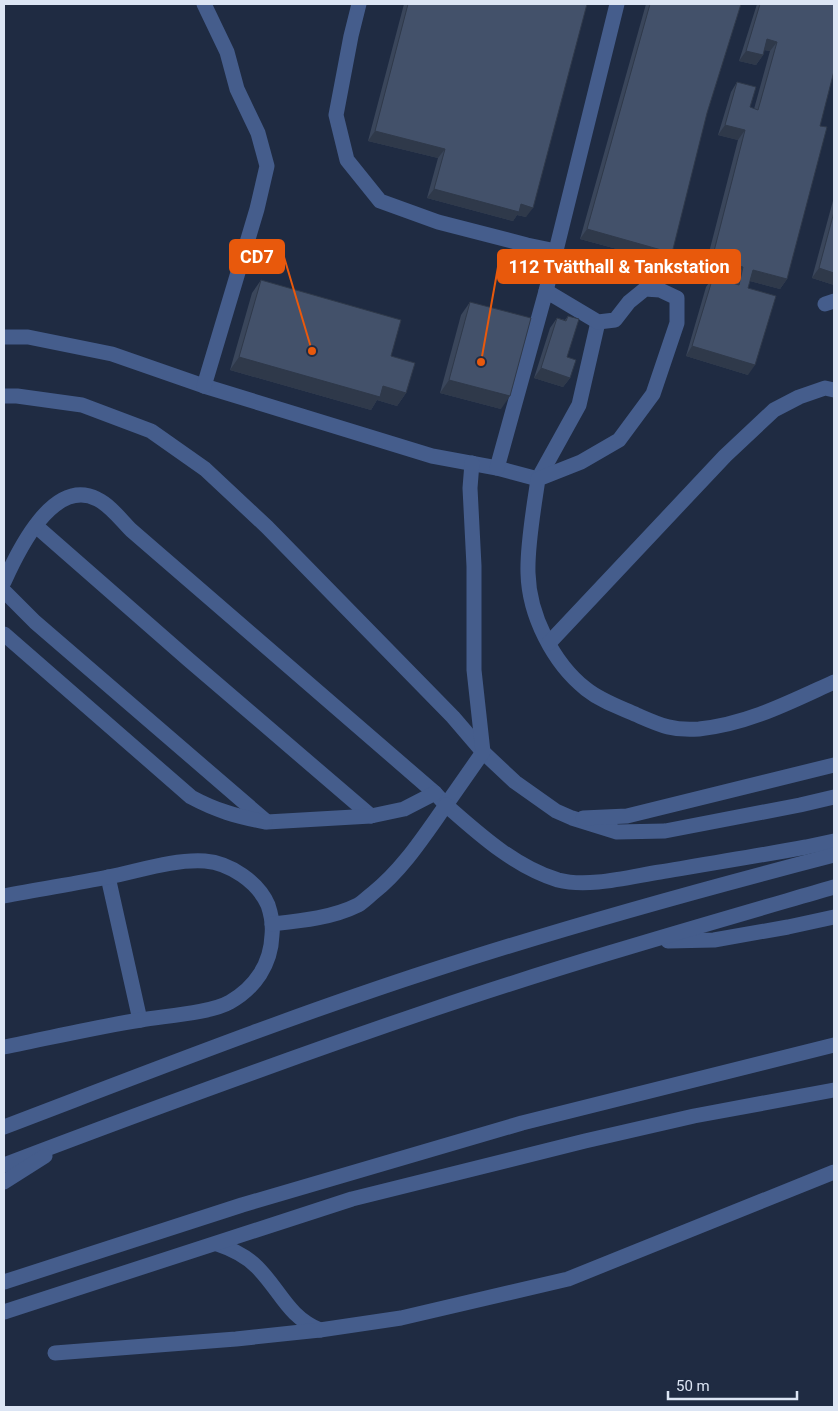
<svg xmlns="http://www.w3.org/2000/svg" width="838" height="1411" font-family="Roboto,sans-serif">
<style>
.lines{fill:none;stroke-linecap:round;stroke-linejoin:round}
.minor{stroke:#455d8c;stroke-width:15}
.wall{fill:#3a465b}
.shaded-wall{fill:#2f394a}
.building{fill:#43516a;stroke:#2f394a}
.leader{fill:none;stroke:#e8590c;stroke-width:2}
.callout-dot{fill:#e8590c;stroke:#1f2b42;stroke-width:2}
.callout{fill:#e8590c;stroke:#e8590c;stroke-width:2}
.callout-label{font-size:18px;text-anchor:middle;font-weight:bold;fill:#fff}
</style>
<rect width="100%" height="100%" fill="#1f2b42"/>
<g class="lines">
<g class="minor">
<path d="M 359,4 L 351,36 L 336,115 L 347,160 L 380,201 L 438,222 L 527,245 L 556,251"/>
<path d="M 546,291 L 617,4"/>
<path d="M 825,304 L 834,301"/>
<path d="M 4,337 L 28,337 L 112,354 L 204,386 L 432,456 L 497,468 L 538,479 L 579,405 L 598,322"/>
<path d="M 204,386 L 257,209 L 267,166 L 258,133 L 237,89 L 227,52 L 204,4"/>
<path d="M 4,396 L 17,396 L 82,405 L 151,431 L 205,469 L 267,527 L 453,717 L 483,752 L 515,782 L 556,811 L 572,818 L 617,832 L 665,831 L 800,805 L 834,797"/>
<path d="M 497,468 L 546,291 L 598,322 L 615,320 L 629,302 L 645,289 L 660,290 L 677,298 L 677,323 L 653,394 L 619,440 L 581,462 L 538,479 C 534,507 527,545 528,573 C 529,615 553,663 586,689 C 601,701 619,707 637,715 C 660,725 672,731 699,729 C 748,724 790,702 834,682"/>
<path d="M 36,526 L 189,660 L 371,816"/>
<path d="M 4,582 C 18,551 53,477 97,499 C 110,505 121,520 131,530 L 435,793 L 446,805 L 483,752 L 474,670 L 474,566 L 470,488 L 472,463"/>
<path d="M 4,591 L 35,622 L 267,822 L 371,816 L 404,809 L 435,793"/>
<path d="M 4,634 L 191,797 C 217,811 236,816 265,822"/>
<path d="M 549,643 L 725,456 L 774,410 L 799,397 L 825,388 L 834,390"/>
<path d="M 583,818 L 627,816 L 834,765"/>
<path d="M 108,877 L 140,1020"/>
<path d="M 4,896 C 39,889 74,884 108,877 C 139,871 173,859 205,861 C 230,863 258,882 268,905 C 271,914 273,926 272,935 C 271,964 255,988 230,1002 C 211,1013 164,1016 141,1020 C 95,1027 50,1038 4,1047"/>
<path d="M 272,924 C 300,921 332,918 358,905 C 363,902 368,897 373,893 C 403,869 424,836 446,805 C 479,834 515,867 558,880 C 588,888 629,877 660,872 C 708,864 757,856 806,847 L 834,841"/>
<path d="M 668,941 L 714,940 L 788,927 L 834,917"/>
<path d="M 4,1127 C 146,1073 288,1017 433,970 C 565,927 699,890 834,855"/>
<path d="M 4,1165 C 146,1111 290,1058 434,1009 C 566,964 700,926 834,887"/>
<path d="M 4,1182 L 45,1156"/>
<path d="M 217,1244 C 232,1249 246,1256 257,1267 C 281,1291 287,1316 320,1330"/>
<path d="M 4,1282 L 242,1205 L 522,1123 L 834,1045"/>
<path d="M 4,1312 L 352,1199 L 585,1141 L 694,1116 L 834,1090"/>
<path d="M 55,1353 L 236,1339 L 320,1330 L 401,1318 L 568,1279 L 834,1172"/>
</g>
</g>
<g class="wall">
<path d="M 404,4 L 587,4 L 526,217 L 517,215 L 513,221 L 427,198 L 438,158 L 368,141 Z"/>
<path d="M 646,4 L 741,4 L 707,113 L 665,262 L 580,239 Z"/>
<path d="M 757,4 L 834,4 L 820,126 L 787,279 L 780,289 L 750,281 L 748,288 L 748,375 L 686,356 L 706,287 L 713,277 L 735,284 L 737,277 L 705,268 L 738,140 L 718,135 L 731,92 L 737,82 L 750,107 L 754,109 L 770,51 L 764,50 L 763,55 L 756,65 L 739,61 Z"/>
<path d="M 834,197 L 834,285 L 812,278 Z"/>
<path d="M 261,280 L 391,356 L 406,393 L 397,406 L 377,400 L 371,410 L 230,370 L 252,293 Z"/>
<path d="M 470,302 L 501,409 L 440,393 L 461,315 Z"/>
<path d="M 568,316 L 567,357 L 570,378 L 563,387 L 534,378 L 550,328 L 557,318 L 565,320 Z"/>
</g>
<g class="shaded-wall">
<path d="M 767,39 L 777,42 L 770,51 L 760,49 Z"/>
<path d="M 746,51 L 763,55 L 756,65 L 739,61 Z"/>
<path d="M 725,125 L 745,130 L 738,140 L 718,135 Z"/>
<path d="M 375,131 L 445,149 L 438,158 L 368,141 Z"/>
<path d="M 434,189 L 521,204 L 533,208 L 526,217 L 517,215 L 513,221 L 427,198 Z"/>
<path d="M 587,229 L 672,253 L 665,262 L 580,239 Z"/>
<path d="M 712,259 L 743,267 L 737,277 L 705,268 Z"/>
<path d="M 819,268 L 834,273 L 834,285 L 812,278 Z"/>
<path d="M 753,270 L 787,279 L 780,289 L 746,280 Z"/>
<path d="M 692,346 L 755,365 L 748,375 L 686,356 Z"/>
<path d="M 239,357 L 383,386 L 406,393 L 397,406 L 377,400 L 371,410 L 230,370 Z"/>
<path d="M 541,368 L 570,378 L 563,387 L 534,378 Z"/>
<path d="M 449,380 L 510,396 L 501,409 L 440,393 Z"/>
</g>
<g class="building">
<path d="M 408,4 L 587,4 L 533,208 L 521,204 L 519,212 L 434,189 L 445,149 L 375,131 Z"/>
<path d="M 650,4 L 741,4 L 707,113 L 672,253 L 587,229 Z"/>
<path d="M 760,4 L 834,4 L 834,71 L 820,126 L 827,127 L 787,279 L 753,270 L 748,288 L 776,296 L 755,365 L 692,346 L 713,277 L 739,285 L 743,267 L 712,259 L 745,130 L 725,125 L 737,82 L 756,87 L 750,107 L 758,110 L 777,42 L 767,39 L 763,55 L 746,51 Z"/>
<path d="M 834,212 L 834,273 L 819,268 Z"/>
<path d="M 261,280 L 401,320 L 391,356 L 415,363 L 406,393 L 383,386 L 380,397 L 239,357 Z"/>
<path d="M 470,302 L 531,318 L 510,396 L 449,380 Z"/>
<path d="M 568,316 L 579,319 L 567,357 L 576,360 L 570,378 L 541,368 L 557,318 L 566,321 Z"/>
</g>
<path class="leader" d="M312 351L284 257M481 362L498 267"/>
<g class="callout-dot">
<circle cx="312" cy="351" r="5"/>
<circle cx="481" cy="362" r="5"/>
</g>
<g class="callout">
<rect x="230" y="240" width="54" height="33" rx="5"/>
<rect x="498" y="250" width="242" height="33" rx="5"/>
</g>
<g class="callout-label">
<text x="257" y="263">CD7</text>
<text x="619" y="273">112 Tvätthall &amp; Tankstation</text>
</g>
<rect width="838" height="1411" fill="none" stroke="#dce5f4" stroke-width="10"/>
<path d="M668 1391v8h129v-8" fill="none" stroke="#dce5f4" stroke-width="2.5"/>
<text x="676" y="1391" font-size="15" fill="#dce5f4" stroke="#1f2b42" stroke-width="4" paint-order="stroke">50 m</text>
</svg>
